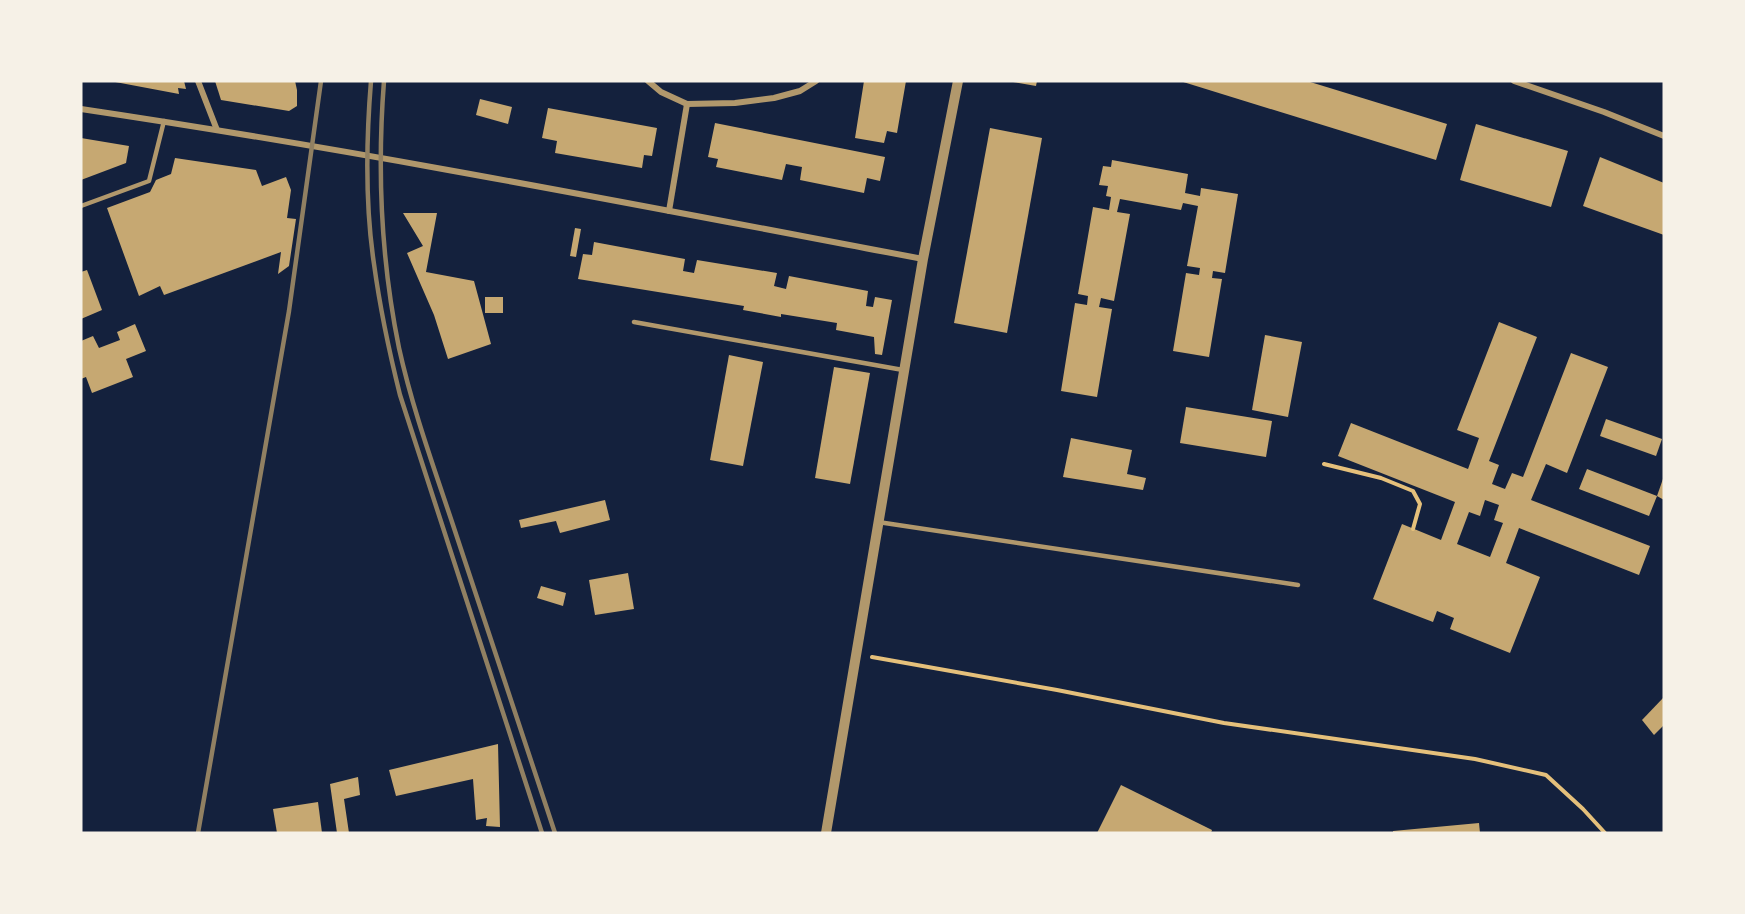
<svg xmlns="http://www.w3.org/2000/svg" width="1745" height="914" font-family="'Titillium Web',sans-serif">
<style>
.building{fill:#c6a872;fill-rule:evenodd}
.lines{fill:none;stroke-linecap:round;stroke-linejoin:round}
.path{stroke:#e5c07b;stroke-width:4}
.service{stroke:#b1986c;stroke-width:4.5}
.minor{stroke:#b1986c;stroke-width:6}
.tertiary{stroke:#b1986c;stroke-width:10}
.rail{stroke:#918062;stroke-width:4.5}
</style>
<rect width="100%" height="100%" fill="#14213d"/>
<g class="building">
<path d="M 110,81 L 184,81 L 186,89 L 178,88 L 179,94 Z"/>
<path d="M 215,81 L 295,81 L 297,90 L 297,106 L 289,111 L 221,100 Z"/>
<path d="M 864,81 L 906,81 L 897,133 L 887,131 L 884,143 L 855,138 Z"/>
<path d="M 1013,81 L 1037,81 L 1036,86 L 1013,82 Z"/>
<path d="M 1180,81 L 1307,81 L 1447,124 L 1436,160 Z"/>
<path d="M 480,99 L 512,107 L 508,124 L 476,115 Z"/>
<path d="M 548,108 L 657,128 L 652,156 L 644,155 L 642,168 L 555,153 L 557,141 L 542,138 Z"/>
<path d="M 715,123 L 885,157 L 880,181 L 867,178 L 864,193 L 800,180 L 802,167 L 786,164 L 782,180 L 716,167 L 718,159 L 708,157 Z"/>
<path d="M 1476,124 L 1568,151 L 1551,207 L 1460,180 Z"/>
<path d="M 990,128 L 1042,138 L 1007,333 L 954,323 Z"/>
<path d="M 81,138 L 129,146 L 126,163 L 81,180 Z"/>
<path d="M 1600,157 L 1664,183 L 1664,235 L 1583,206 Z"/>
<path d="M 175,158 L 256,170 L 262,186 L 286,177 L 291,190 L 287,218 L 296,219 L 289,266 L 278,274 L 281,252 L 164,295 L 160,286 L 139,296 L 107,208 L 150,192 L 156,180 L 171,174 Z"/>
<path d="M 1112,160 L 1188,174 L 1185,193 L 1200,196 L 1201,188 L 1238,194 L 1225,273 L 1213,271 L 1212,278 L 1222,279 L 1209,357 L 1173,351 L 1186,273 L 1199,275 L 1200,268 L 1187,266 L 1198,206 L 1183,203 L 1181,210 L 1120,199 L 1117,212 L 1130,214 L 1114,301 L 1101,298 L 1099,307 L 1112,309 L 1097,397 L 1061,391 L 1075,303 L 1087,305 L 1088,296 L 1078,294 L 1093,207 L 1109,210 L 1111,197 L 1106,196 L 1108,186 L 1099,185 L 1103,166 L 1111,167 Z"/>
<path d="M 403,213 L 437,213 L 426,272 L 474,281 L 491,344 L 448,359 L 434,315 L 407,253 L 423,246 Z"/>
<path d="M 575,228 L 581,229 L 576,257 L 570,256 Z"/>
<path d="M 594,242 L 685,259 L 683,271 L 694,273 L 697,260 L 777,273 L 774,286 L 786,289 L 789,276 L 868,291 L 866,306 L 873,307 L 875,297 L 892,300 L 882,355 L 875,354 L 874,337 L 836,330 L 837,323 L 781,314 L 781,317 L 743,310 L 744,306 L 578,279 L 583,254 L 592,255 Z"/>
<path d="M 87,270 L 102,310 L 81,319 L 81,272 Z"/>
<rect x="485" y="297" width="18" height="16"/>
<path d="M 1499,322 L 1537,337 L 1489,461 L 1499,465 L 1492,484 L 1505,489 L 1512,473 L 1523,477 L 1571,353 L 1608,367 L 1567,473 L 1546,464 L 1531,500 L 1650,546 L 1639,575 L 1519,528 L 1506,563 L 1540,577 L 1510,653 L 1450,629 L 1454,618 L 1437,611 L 1433,622 L 1373,599 L 1402,524 L 1441,540 L 1455,502 L 1338,456 L 1351,423 L 1468,469 L 1479,438 L 1457,430 ZM 1485,500 L 1499,505 L 1494,520 L 1503,523 L 1490,557 L 1457,544 L 1469,512 L 1480,516 Z"/>
<path d="M 135,324 L 146,351 L 126,359 L 133,377 L 92,393 L 86,377 L 81,379 L 81,341 L 93,336 L 99,348 L 120,340 L 117,332 Z"/>
<path d="M 1265,335 L 1302,342 L 1288,417 L 1252,410 Z"/>
<path d="M 729,355 L 763,362 L 743,466 L 710,460 Z"/>
<path d="M 834,367 L 870,373 L 850,484 L 815,478 Z"/>
<path d="M 1186,407 L 1272,421 L 1266,457 L 1180,443 Z"/>
<path d="M 1606,419 L 1662,439 L 1656,456 L 1600,436 Z"/>
<path d="M 1071,438 L 1132,450 L 1127,474 L 1146,478 L 1143,490 L 1063,477 Z"/>
<path d="M 1587,469 L 1657,496 L 1649,516 L 1579,489 Z"/>
<path d="M 1664,476 L 1664,500 L 1657,496 Z"/>
<path d="M 605,500 L 610,520 L 560,533 L 556,521 L 521,528 L 519,520 Z"/>
<path d="M 628,573 L 634,609 L 595,615 L 589,580 Z"/>
<path d="M 541,586 L 566,593 L 563,606 L 537,598 Z"/>
<path d="M 1664,697 L 1664,725 L 1654,735 L 1642,720 Z"/>
<path d="M 498,744 L 500,827 L 486,826 L 487,818 L 476,820 L 473,779 L 396,796 L 389,770 Z"/>
<path d="M 358,777 L 360,795 L 344,799 L 349,833 L 337,833 L 330,784 Z"/>
<path d="M 1121,785 L 1212,830 L 1211,833 L 1097,833 Z"/>
<path d="M 318,802 L 322,833 L 277,833 L 273,809 Z"/>
<path d="M 1479,823 L 1480,833 L 1393,833 L 1393,831 Z"/>
</g>
<g class="lines">
<g class="path">
<path d="M 1324,464 L 1381,478 L 1413,491 L 1420,504 L 1413,529"/>
<path d="M 872,657 L 1057,690 L 1224,723 L 1475,759 L 1546,775 L 1583,809 L 1605,833"/>
</g>
<g class="service">
<path d="M 81,206 L 149,181 L 164,121"/>
<path d="M 634,322 L 903,370"/>
<path d="M 878,522 L 1298,585"/>
</g>
<g class="minor">
<path d="M 198,81 L 217,130"/>
<path d="M 648,81 L 661,92 L 687,104 L 735,103 L 774,98 L 800,91 L 816,81"/>
<path d="M 1514,81 L 1604,112 L 1664,136"/>
<path d="M 81,109 C 363,151 643,206 923,259"/>
<path d="M 669,211 L 687,104"/>
</g>
<path class="tertiary" d="M 826,833 L 923,259 L 958,81"/>
<g class="rail">
<path d="M 371,81 C 366,142 365,204 374,264 C 380,308 389,351 400,395 L 542,833"/>
<path d="M 384,81 C 377,171 381,260 399,348 C 412,407 433,465 452,522 C 486,626 521,729 555,833"/>
<path d="M 198,833 L 289,311 L 321,81"/>
</g>
</g>
<rect width="1745" height="914" fill="none" stroke="#f6f1e7" stroke-width="165"/>
</svg>
